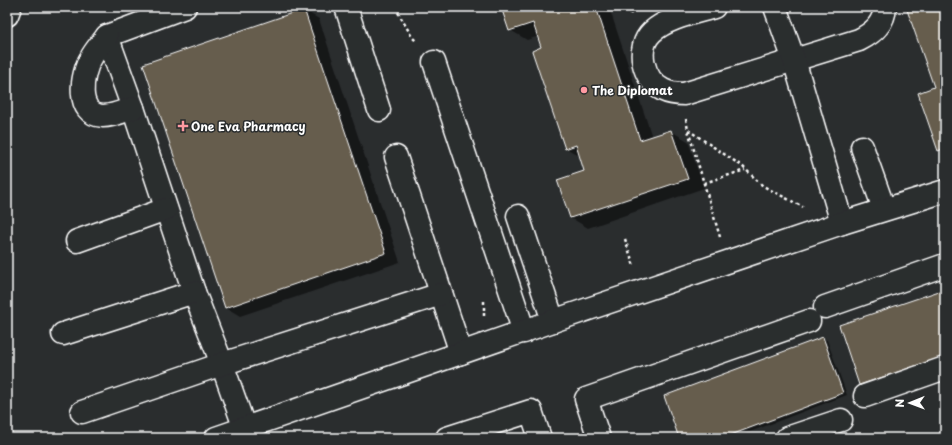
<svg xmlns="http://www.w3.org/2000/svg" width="952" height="445" font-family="'Playpen Sans',sans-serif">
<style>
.shadow{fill:#0007}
.building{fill:#665d4e;stroke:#fff}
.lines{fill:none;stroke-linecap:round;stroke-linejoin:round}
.minor-casing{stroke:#fff;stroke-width:25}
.highway-casing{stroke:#fff;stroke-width:25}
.path{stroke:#fff;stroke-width:2.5;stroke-dasharray:3 3;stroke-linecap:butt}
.minor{stroke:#2a2d2e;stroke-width:22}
.highway{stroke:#2a2d2e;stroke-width:22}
.poi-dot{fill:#ff9aa2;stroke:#2a2d2e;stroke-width:1.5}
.labels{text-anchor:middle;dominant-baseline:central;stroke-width:3;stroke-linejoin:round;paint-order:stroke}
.poi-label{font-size:12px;font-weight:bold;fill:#fff;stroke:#2a2d2e;text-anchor:start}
</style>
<rect width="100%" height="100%" fill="#2a2d2e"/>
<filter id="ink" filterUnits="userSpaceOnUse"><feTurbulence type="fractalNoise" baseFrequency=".025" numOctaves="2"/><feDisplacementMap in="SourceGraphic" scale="8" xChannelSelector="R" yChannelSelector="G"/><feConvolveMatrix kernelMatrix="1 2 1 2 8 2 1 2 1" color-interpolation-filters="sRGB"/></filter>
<g filter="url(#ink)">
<g class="shadow">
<path d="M 502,7 L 628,7 L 611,13 L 652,137 L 671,131 L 688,141 L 704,188 L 588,228 L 571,218 L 586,172 L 581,157 L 566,148 L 542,48 L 539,36 L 527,40 L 510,30 Z"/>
<path d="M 907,7 L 945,7 L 945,154 L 939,150 L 935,88 Z"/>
<path d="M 304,10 L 319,19 L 400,262 L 240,316 L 225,307 Z"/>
<path d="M 945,290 L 945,360 L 865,387 L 860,385 L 840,326 Z"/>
<path d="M 822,338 L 827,340 L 847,395 L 734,438 L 681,438 Z"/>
</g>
<g class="building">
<path d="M 501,7 L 596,7 L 640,140 L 671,130 L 688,179 L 570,218 L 557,180 L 584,171 L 576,145 L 565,149 L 532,51 L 541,47 L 533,23 L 509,31 Z"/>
<path d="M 906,7 L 945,7 L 945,148 L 938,151 L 918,93 L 934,87 Z"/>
<path d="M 304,9 L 386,253 L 225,308 L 143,64 Z"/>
<path d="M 945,289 L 945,356 L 859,385 L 839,325 Z"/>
<path d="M 823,337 L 843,393 L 723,438 L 679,438 L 664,396 Z"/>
<path d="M 513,434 L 515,438 L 500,438 Z"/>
</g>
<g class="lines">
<g class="minor-casing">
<g id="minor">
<path d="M 185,7 L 107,36 L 133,108 L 194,292 L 222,364 L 245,429"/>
<path d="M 346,7 L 379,110"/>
<path d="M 714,7 C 694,13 667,18 652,32 C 635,48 643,80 663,90 C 669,93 676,94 684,94 L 859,40 C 873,33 884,24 885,7"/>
<path d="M 775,7 L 794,60 L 842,223"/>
<path d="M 107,36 C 102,43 95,50 91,58 C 81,74 75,115 103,116 C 113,116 124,111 133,108"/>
<path d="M 434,62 L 524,332"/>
<path d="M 862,147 L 884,209"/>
<path d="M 396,157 L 461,353"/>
<path d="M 518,216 L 553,321"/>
<path d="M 77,241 L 166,209"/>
<path d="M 825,307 L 945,265"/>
<path d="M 63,334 L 194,292"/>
<path d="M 865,396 L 945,368"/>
<path d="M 82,412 L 222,364 L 441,294"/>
<path d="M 216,438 L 553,321 L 842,223 L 945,191"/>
<path d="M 447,438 L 531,411 L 540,438"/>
<path d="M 599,438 L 586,399 L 809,321"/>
<path d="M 787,438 L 841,420"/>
</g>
</g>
<g class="highway-casing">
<path id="highway" d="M 7,15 L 10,7"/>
</g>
<g class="path">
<path d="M 395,7 L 412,37 L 417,42"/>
<path d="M 626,7 L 632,14"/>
<path d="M 686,119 L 688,130 L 720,237"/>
<path d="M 688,130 L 742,166 L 763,186 L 803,207"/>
<path d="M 704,183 L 745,170"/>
<path d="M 625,239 L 634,266"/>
<path d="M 484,316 L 484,301"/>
</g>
<use href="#minor" class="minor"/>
<use href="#highway" class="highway"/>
</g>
</g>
<g class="poi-dot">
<circle cx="584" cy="90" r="4"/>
<path d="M181 120h4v4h4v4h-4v4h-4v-4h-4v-4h4z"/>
</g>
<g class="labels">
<g class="poi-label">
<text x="592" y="90">The Diplomat</text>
<text x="191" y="126">One Eva Pharmacy</text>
</g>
</g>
<rect width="952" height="445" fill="none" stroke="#2a2d2e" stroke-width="24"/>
<rect x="12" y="12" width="928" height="421" fill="none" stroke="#fff" stroke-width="1.5" filter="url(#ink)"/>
<g transform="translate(910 403) rotate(269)" stroke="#2a2d2e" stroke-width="3" paint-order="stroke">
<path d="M0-3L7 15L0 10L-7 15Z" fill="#ffffff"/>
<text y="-6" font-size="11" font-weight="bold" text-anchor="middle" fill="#ffffff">N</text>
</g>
</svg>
